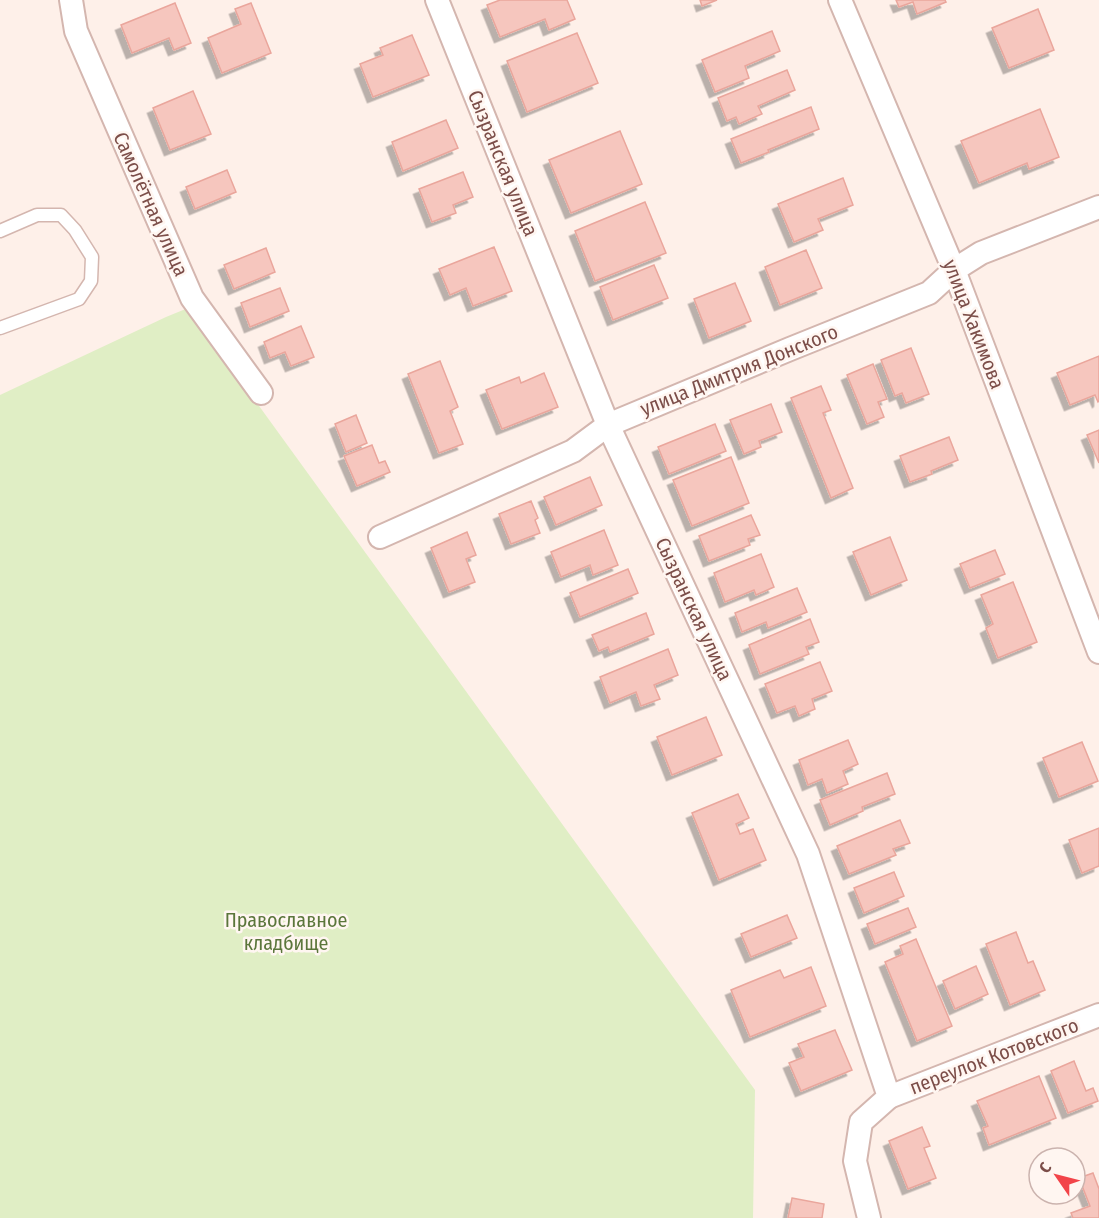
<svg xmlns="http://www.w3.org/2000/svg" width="1099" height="1218" font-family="'Fira Sans Condensed',sans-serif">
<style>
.green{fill:#e0eec5}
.building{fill:#f6c6be;stroke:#eaa69c;stroke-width:1.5;filter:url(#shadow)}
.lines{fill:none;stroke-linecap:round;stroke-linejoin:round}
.service-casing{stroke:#d4b6af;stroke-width:15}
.minor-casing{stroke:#d4b6af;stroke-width:26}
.service{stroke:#fff;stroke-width:12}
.minor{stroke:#fff;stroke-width:22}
.labels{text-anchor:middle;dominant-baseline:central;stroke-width:5;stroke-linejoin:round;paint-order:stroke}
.street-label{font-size:20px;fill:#7c4e49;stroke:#fff6f1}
.park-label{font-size:20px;fill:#5b763b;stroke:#fff6f1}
</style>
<defs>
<filter id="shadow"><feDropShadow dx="-5.5" dy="5.5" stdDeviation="0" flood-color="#0004"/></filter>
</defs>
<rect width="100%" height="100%" fill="#fef0e9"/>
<path class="green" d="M 188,308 L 755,1090 L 753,1218 L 0,1218 L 0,395 L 166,317 Z"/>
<g class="building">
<path d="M 500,0 L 567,0 L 575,19 L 549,30 L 545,19 L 500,37 L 487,5 Z"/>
<path d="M 700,0 L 717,0 L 702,6 Z"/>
<path d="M 896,0 L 945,0 L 946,2 L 917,14 L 913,2 L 899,7 Z"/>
<path d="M 175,3 L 191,43 L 174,50 L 169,38 L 132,53 L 121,25 Z"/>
<path d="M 251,3 L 271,53 L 222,73 L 208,38 L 241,24 L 235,9 Z"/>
<path d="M 1038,9 L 1054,50 L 1009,68 L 992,28 Z"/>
<path d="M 772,31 L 780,51 L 745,66 L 749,78 L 715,92 L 702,60 Z"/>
<path d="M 577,33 L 598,83 L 527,112 L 507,61 Z"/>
<path d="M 412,35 L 429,75 L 373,97 L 360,64 L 383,55 L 380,48 Z"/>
<path d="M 787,70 L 795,90 L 758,106 L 762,114 L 739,124 L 736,117 L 727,121 L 718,98 Z"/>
<path d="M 193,91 L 211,134 L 170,150 L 153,108 Z"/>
<path d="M 811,107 L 819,129 L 768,150 L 769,152 L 741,163 L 731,139 Z"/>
<path d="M 1040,109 L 1059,157 L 1029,169 L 1027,163 L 979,183 L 961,141 Z"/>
<path d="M 446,120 L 458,148 L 403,171 L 392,142 Z"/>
<path d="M 620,131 L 642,184 L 571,213 L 549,160 Z"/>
<path d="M 227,170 L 236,192 L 195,209 L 186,187 Z"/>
<path d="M 463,172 L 473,197 L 453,205 L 456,213 L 432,222 L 419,189 Z"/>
<path d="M 843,178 L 853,205 L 818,219 L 823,230 L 794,242 L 778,204 Z"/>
<path d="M 645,202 L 666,253 L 595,281 L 575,231 Z"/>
<path d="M 494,247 L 512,291 L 473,306 L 466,288 L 450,295 L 439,269 Z"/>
<path d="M 266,248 L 275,272 L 234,289 L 224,265 Z"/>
<path d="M 806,250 L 822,288 L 780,305 L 765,267 Z"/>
<path d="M 654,265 L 668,298 L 613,320 L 600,287 Z"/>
<path d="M 735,283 L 751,321 L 709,338 L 694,299 Z"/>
<path d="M 280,288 L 289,311 L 250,327 L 241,303 Z"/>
<path d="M 301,326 L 314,357 L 291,366 L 285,352 L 270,358 L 264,342 Z"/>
<path d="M 911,348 L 929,394 L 906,403 L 902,393 L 895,396 L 881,360 Z"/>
<path d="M 1099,356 L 1099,401 L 1098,402 L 1095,395 L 1070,405 L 1057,373 Z"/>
<path d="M 440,361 L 458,407 L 450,411 L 463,444 L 439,453 L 408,374 Z"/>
<path d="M 873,364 L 887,399 L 878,402 L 884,417 L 867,424 L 847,375 Z"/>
<path d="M 544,373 L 558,407 L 502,429 L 486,390 L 519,377 L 521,383 Z"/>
<path d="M 821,386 L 831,410 L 823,413 L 853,488 L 831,498 L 791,398 Z"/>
<path d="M 771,404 L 782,432 L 759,441 L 761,447 L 744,454 L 730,420 Z"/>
<path d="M 356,415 L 367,443 L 346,452 L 335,424 Z"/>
<path d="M 715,424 L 726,451 L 669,474 L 658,447 Z"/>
<path d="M 1099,430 L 1099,463 L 1087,435 Z"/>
<path d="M 949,437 L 958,460 L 931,471 L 932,474 L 910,482 L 900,456 Z"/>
<path d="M 372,445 L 379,463 L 385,461 L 390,472 L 357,486 L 344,456 Z"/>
<path d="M 731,457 L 749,503 L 692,526 L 673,480 Z"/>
<path d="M 590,477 L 602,505 L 556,525 L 544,497 Z"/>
<path d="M 531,501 L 538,518 L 535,520 L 540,533 L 511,544 L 499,514 Z"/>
<path d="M 751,515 L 760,535 L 748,539 L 750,545 L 709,561 L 699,536 Z"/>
<path d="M 604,530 L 618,565 L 593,575 L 590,565 L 561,577 L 551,552 Z"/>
<path d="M 467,532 L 476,555 L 466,559 L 475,582 L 449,592 L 431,548 Z"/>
<path d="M 890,537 L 907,580 L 871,595 L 853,552 Z"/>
<path d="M 995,550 L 1005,574 L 970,588 L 960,564 Z"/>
<path d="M 761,554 L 774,587 L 756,595 L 754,590 L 725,602 L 714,573 Z"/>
<path d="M 628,569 L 638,593 L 580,617 L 570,593 Z"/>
<path d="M 1013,582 L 1037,642 L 998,658 L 986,628 L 993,624 L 981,595 Z"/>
<path d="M 797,588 L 807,612 L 768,628 L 766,622 L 742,632 L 735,613 Z"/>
<path d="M 646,613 L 654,634 L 610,652 L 608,647 L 599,651 L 592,635 Z"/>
<path d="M 810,619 L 819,642 L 806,647 L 809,654 L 760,674 L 749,645 Z"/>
<path d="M 668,649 L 678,675 L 654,685 L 660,699 L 641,706 L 636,692 L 610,703 L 600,677 Z"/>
<path d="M 820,662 L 832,691 L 812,699 L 815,709 L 799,716 L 795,706 L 777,713 L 765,684 Z"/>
<path d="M 706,717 L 722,755 L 672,775 L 657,737 Z"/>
<path d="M 848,740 L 858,764 L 843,771 L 848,784 L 827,793 L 822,779 L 808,785 L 799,760 Z"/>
<path d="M 1082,742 L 1098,781 L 1059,797 L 1043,758 Z"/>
<path d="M 887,773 L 895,794 L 862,807 L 863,811 L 830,825 L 820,800 Z"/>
<path d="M 738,794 L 749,818 L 736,824 L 740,834 L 753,829 L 766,860 L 719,880 L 692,813 Z"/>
<path d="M 900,820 L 910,843 L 893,849 L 896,855 L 849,874 L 837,846 Z"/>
<path d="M 1099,828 L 1099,866 L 1082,873 L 1069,840 Z"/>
<path d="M 894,872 L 904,896 L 864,913 L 854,888 Z"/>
<path d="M 908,908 L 916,927 L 875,944 L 867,924 Z"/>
<path d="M 787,915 L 797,938 L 751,957 L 741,934 Z"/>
<path d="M 1016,932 L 1028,963 L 1033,961 L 1045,990 L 1010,1005 L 986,944 Z"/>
<path d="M 916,939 L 952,1026 L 917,1041 L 885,962 L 903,954 L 900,946 Z"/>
<path d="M 976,966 L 988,994 L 955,1009 L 943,981 Z"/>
<path d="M 811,967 L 826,1006 L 750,1037 L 731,990 L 780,970 L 784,978 Z"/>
<path d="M 835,1030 L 852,1070 L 801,1091 L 789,1063 L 804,1057 L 798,1044 Z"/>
<path d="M 1074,1061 L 1086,1091 L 1093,1088 L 1098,1101 L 1068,1113 L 1051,1071 Z"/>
<path d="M 1039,1076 L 1056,1118 L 989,1145 L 983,1128 L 988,1126 L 977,1101 Z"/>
<path d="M 922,1127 L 930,1146 L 924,1148 L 936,1178 L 908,1189 L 889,1141 Z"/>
<path d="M 1093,1173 L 1099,1189 L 1099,1218 L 1073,1218 L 1071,1213 L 1090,1206 L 1079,1178 Z"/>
<path d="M 792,1198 L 824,1204 L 822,1218 L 788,1218 Z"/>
</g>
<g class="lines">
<g class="service-casing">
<path id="service" d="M 0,231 L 37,215 L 61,215 L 75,230 L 92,257 L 91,281 L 79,299 L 0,328"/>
</g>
<g class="minor-casing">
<g id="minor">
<path d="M 71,0 L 76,31 L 192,298 L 261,393"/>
<path d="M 437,0 L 608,425 L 808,854 L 889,1097 L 861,1122 L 855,1161 L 869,1218"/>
<path d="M 840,0 L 954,270 L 1099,652"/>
<path d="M 380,537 L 573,451 L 608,425 L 790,349 L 929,293 L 954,270 L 981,253 L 1099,207"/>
<path d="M 889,1097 L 1099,1015"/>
</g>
</g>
<use href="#service" class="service"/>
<use href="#minor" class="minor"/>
</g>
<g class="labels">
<g class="street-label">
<text transform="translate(503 163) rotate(68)">Сызранская улица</text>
<text transform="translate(151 204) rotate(66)">Самолётная улица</text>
<text transform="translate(974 324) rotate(69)">улица Хакимова</text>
<text transform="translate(739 370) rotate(-22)">улица Дмитрия Донского</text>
<text transform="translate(694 609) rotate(65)">Сызранская улица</text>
<text transform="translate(994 1056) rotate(-21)">переулок Котовского</text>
</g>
<g class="park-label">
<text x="286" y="920">Православное<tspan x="286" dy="23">кладбище</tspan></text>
</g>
</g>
<g transform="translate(1057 1176) rotate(305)"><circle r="28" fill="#fff6f1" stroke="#cbb3ae" stroke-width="1.5"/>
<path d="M0-4.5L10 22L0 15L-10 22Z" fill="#f24449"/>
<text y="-9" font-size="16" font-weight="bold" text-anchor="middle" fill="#7c4e49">С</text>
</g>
</svg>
